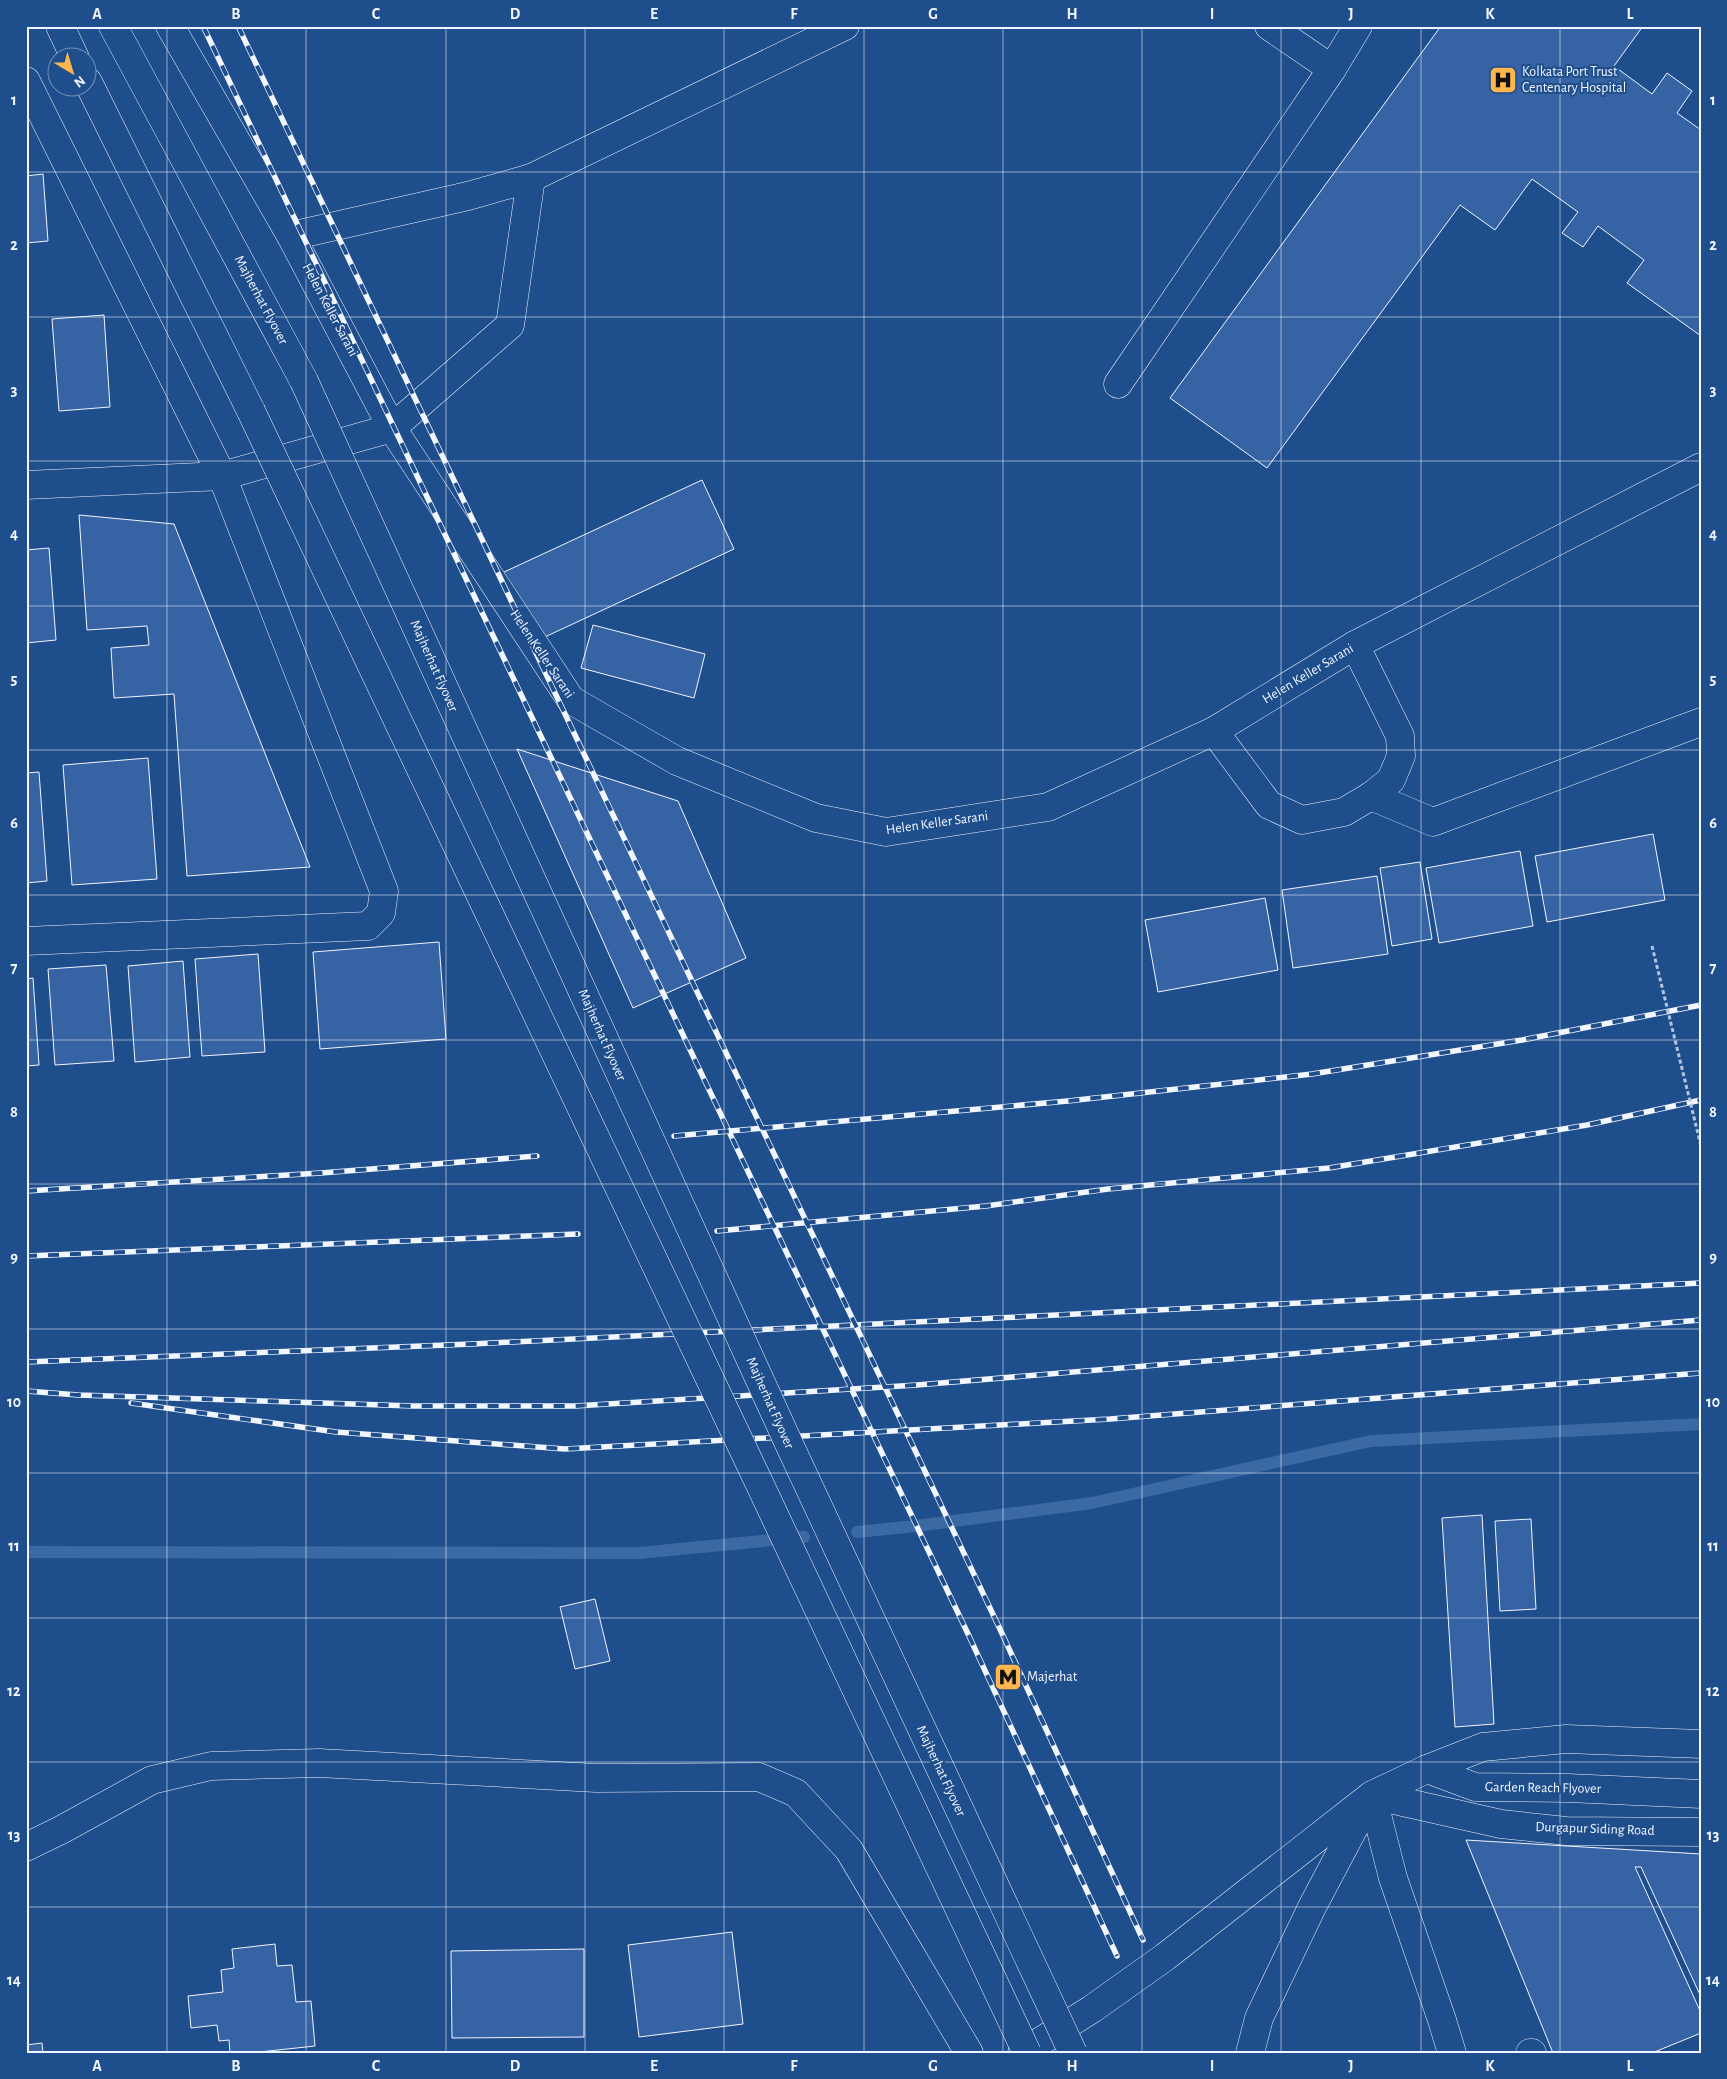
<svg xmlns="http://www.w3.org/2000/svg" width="1727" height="2079" font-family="'Alegreya Sans',sans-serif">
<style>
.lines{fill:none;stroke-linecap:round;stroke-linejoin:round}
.stream{stroke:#3b69a3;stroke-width:12}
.building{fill:#3563a3;stroke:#f2f6ff}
.minor-casing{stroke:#f2f6ff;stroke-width:29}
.major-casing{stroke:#f2f6ff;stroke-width:29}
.highway-casing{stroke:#f2f6ff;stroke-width:29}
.minor{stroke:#1f4e8c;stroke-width:28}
.major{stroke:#1f4e8c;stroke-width:28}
.highway{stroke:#1f4e8c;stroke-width:28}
.rail-casing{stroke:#f2f6ff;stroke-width:5.5}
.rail{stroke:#1f4e8c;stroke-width:4;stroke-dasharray:11;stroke-linecap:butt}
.highway-bridge-casing{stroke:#f2f6ff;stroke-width:29;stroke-linecap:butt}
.path-bridge{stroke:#b3c4dc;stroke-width:3;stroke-dasharray:4 2.5;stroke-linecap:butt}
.highway-bridge{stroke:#1f4e8c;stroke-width:28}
.grid{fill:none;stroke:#f2f6ff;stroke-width:1;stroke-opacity:0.55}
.labels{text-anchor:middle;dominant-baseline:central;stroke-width:4;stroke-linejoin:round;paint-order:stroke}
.poi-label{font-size:14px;fill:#f2f6ff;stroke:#1f4e8c;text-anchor:start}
.street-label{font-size:14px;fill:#f2f6ff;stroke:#1f4e8c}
.neatline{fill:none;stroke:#f2f6ff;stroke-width:2}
.grid-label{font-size:16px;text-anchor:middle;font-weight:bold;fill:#f2f6ff}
</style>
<rect width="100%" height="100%" fill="#1f4e8c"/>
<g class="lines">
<g class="stream">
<path d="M 857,1532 L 916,1526 L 1092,1503 L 1371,1441 L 1701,1424"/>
<path d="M 26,1552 L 639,1553 L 804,1537"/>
</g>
</g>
<g class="building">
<path d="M 1441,26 L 1643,26 L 1614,66 L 1652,94 L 1667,73 L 1692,91 L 1677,113 L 1701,130 L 1701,336 L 1627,283 L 1644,260 L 1598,226 L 1583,247 L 1562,233 L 1578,212 L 1532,179 L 1495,230 L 1460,205 L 1267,468 L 1170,398 Z"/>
<path d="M 43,174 L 48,241 L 26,243 L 26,176 Z"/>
<path d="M 104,315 L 110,407 L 59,411 L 52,319 Z"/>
<path d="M 702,480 L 734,549 L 534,642 L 502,573 Z"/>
<path d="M 79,515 L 174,524 L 310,867 L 187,876 L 174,694 L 114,698 L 111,648 L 149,645 L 147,626 L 87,630 Z"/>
<path d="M 49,548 L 56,640 L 26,643 L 26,550 Z"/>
<path d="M 593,625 L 705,654 L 694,698 L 581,668 Z"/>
<path d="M 517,749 L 678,801 L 746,958 L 633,1008 Z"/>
<path d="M 148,758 L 157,879 L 72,885 L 63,765 Z"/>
<path d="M 39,772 L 47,881 L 26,883 L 26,773 Z"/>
<path d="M 1653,834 L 1665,900 L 1547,922 L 1535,856 Z"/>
<path d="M 1520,851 L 1533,926 L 1439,943 L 1426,868 Z"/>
<path d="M 1420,862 L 1432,939 L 1392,946 L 1380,868 Z"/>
<path d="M 1377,876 L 1388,954 L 1293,968 L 1282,890 Z"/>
<path d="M 1265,898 L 1278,970 L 1158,992 L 1145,920 Z"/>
<path d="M 439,942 L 446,1039 L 320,1049 L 313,952 Z"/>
<path d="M 258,954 L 265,1052 L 202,1056 L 195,959 Z"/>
<path d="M 183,961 L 190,1057 L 135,1062 L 128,966 Z"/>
<path d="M 106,965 L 114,1061 L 55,1065 L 48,969 Z"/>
<path d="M 33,978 L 39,1065 L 26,1066 L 26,979 Z"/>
<path d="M 1482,1515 L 1494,1724 L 1455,1727 L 1442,1518 Z"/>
<path d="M 1531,1519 L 1536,1609 L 1500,1611 L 1495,1521 Z"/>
<path d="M 595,1599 L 610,1661 L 575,1669 L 560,1607 Z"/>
<path d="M 1466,1840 L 1701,1854 L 1701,1997 L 1641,1867 L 1635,1867 L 1701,2013 L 1701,2033 L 1652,2053 L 1553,2053 Z"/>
<path d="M 732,1932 L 743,2024 L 639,2037 L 628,1945 Z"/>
<path d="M 275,1944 L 277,1966 L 292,1965 L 296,2002 L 311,2001 L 315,2046 L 250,2053 L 230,2053 L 229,2040 L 219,2041 L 217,2025 L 191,2028 L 188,1996 L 223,1992 L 221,1970 L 234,1968 L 232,1949 Z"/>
<path d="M 584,1949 L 584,2037 L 452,2038 L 451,1951 Z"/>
<path d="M 42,2043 L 43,2053 L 26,2053 L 26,2045 Z"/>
</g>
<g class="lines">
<g class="minor-casing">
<g id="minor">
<path d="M 170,26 L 291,236 L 392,428 L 571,700 L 677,761 L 816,818 L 886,832 L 1048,807 L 1214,731 L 1355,645 L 1701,467"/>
<path d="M 1269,26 L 1332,69 L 1358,26"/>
<path d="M 26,81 L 222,476 L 384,891 L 381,913 L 368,926 L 26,941"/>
<path d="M 291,236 L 468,196 L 531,178 L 845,26"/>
<path d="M 1118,384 L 1332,69"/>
<path d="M 26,485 L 222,476 L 392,428 L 510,325 L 531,178"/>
<path d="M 1214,731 L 1269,805 L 1302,820 L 1344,812 L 1371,796 L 1391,780 L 1401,756 L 1400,736 L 1355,645"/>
<path d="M 1371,796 L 1433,822 L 1701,722"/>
<path d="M 26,1847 L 61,1830 L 152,1780 L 211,1766 L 319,1763 L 596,1778 L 759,1777 L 796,1793 L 849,1850 L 969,2053"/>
<path d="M 1452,2053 L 1442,2020 L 1393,1878 L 1372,1795 L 1501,1824 L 1566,1831 L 1701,1832"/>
<path d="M 1530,2053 L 1532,2053"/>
</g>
</g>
<g class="major-casing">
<g id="major">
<path d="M 1427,1769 L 1475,1787 L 1568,1788 L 1701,1794"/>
<path d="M 1022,2053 L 1092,2009 L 1165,1957 L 1372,1795 L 1427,1769 L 1483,1747 L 1566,1739 L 1701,1744"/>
<path d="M 1250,2053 L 1259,2018 L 1312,1907 L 1366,1805"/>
</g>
</g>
<g class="highway-casing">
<g id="highway">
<path d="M 60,26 L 75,58"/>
<path d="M 113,26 L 304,381"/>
<path d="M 88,82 L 251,411"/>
</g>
</g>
<use href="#minor" class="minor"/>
<use href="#major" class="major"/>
<use href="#highway" class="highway"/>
<g class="rail-casing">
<g id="rail">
<path d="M 203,26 L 969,1636 L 1117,1956"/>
<path d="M 238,26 L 999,1627 L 1143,1940"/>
<path d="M 674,1136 L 1068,1101 L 1312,1074 L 1522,1040 L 1701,1005"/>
<path d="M 26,1191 L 321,1173 L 537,1156"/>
<path d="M 717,1231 L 986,1206 L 1108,1189 L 1329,1168 L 1587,1125 L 1701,1100"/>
<path d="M 26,1256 L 578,1234"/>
<path d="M 26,1362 L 472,1344 L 1701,1283"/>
<path d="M 26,1391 L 78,1395 L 413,1406 L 575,1406 L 917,1385 L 1701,1320"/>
<path d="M 131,1403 L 336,1432 L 565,1449 L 1110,1419 L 1701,1373"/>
</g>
</g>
<use href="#rail" class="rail"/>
<g class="highway-bridge-casing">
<g id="highway-bridge">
<path d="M 304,381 L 790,1446 L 1073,2053"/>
<path d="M 251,411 L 763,1491 L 1027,2053"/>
</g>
</g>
<path class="path-bridge" d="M 1652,946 L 1701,1146"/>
<use href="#highway-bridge" class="highway-bridge"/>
</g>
<path class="grid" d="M 167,26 L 167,2053M 306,26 L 306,2053M 446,26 L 446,2053M 585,26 L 585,2053M 724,26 L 724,2053M 864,26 L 864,2053M 1003,26 L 1003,2053M 1142,26 L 1142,2053M 1281,26 L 1281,2053M 1421,26 L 1421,2053M 1560,26 L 1560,2053M 26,172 L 1701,172M 26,317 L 1701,317M 26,461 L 1701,461M 26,606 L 1701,606M 26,750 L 1701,750M 26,895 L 1701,895M 26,1040 L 1701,1040M 26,1184 L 1701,1184M 26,1329 L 1701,1329M 26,1473 L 1701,1473M 26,1618 L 1701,1618M 26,1762 L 1701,1762M 26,1907 L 1701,1907"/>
<defs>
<g id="hospital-square" transform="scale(1.4375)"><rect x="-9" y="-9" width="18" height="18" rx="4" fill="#ffb74d" stroke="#1f4e8c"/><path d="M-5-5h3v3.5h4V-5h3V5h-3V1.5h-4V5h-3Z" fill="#111"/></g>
<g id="metro-square" transform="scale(1.4375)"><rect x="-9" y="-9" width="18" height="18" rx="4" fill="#ffb74d" stroke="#1f4e8c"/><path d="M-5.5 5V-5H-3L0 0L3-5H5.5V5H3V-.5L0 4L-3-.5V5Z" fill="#111"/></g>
</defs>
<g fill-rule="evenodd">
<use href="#hospital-square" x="1503" y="80"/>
<use href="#metro-square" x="1008" y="1677"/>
</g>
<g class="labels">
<g class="poi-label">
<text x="1522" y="72">Kolkata Port Trust<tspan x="1522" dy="16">Centenary Hospital</tspan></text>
<text x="1027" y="1677">Majerhat</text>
</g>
<g class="street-label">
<text transform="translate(261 300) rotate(62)">Majherhat Flyover</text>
<text transform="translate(330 310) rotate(62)">Helen Keller Sarani</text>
<text transform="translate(542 654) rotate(56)">Helen Keller Sarani</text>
<text transform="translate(434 666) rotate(66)">Majherhat Flyover</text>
<text transform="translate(1308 674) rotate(-31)">Helen Keller Sarani</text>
<text transform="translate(937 823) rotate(-8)">Helen Keller Sarani</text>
<text transform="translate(602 1035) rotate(66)">Majherhat Flyover</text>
<text transform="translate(770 1403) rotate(66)">Majherhat Flyover</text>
<text transform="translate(941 1771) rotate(65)">Majherhat Flyover</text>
<text transform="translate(1543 1788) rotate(1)">Garden Reach Flyover</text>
<text transform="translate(1595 1829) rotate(2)">Durgapur Siding Road</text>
</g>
</g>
<rect width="1727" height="2079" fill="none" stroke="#1f4e8c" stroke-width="55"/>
<g transform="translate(72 72) rotate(142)"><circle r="24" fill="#1f4e8c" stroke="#7391ba"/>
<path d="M0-4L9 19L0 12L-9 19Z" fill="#ffb74d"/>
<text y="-8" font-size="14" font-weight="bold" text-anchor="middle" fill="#f2f6ff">N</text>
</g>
<rect x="28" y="28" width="1672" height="2024" class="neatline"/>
<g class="grid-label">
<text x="97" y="19">A</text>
<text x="236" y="19">B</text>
<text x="376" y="19">C</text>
<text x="515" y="19">D</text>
<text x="654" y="19">E</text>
<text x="794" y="19">F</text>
<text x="933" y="19">G</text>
<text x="1072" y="19">H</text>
<text x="1212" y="19">I</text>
<text x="1351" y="19">J</text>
<text x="1490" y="19">K</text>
<text x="1630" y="19">L</text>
<text x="14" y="105">1</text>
<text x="1713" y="105">1</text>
<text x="14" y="250">2</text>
<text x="1713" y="250">2</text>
<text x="14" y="395">3</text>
<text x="1713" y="395">3</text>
<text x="14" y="539">4</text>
<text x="1713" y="539">4</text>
<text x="14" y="684">5</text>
<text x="1713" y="684">5</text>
<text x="14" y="828">6</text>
<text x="1713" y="828">6</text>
<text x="14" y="973">7</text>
<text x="1713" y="973">7</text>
<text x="14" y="1117">8</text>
<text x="1713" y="1117">8</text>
<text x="14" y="1262">9</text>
<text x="1713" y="1262">9</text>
<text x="14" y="1407">10</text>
<text x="1713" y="1407">10</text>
<text x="14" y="1551">11</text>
<text x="1713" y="1551">11</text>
<text x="14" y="1696">12</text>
<text x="1713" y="1696">12</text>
<text x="14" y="1840">13</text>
<text x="1713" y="1840">13</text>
<text x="14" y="1985">14</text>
<text x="1713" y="1985">14</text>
<text x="97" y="2071">A</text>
<text x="236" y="2071">B</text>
<text x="376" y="2071">C</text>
<text x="515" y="2071">D</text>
<text x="654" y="2071">E</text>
<text x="794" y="2071">F</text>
<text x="933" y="2071">G</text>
<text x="1072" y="2071">H</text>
<text x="1212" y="2071">I</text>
<text x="1351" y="2071">J</text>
<text x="1490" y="2071">K</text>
<text x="1630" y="2071">L</text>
</g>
</svg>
